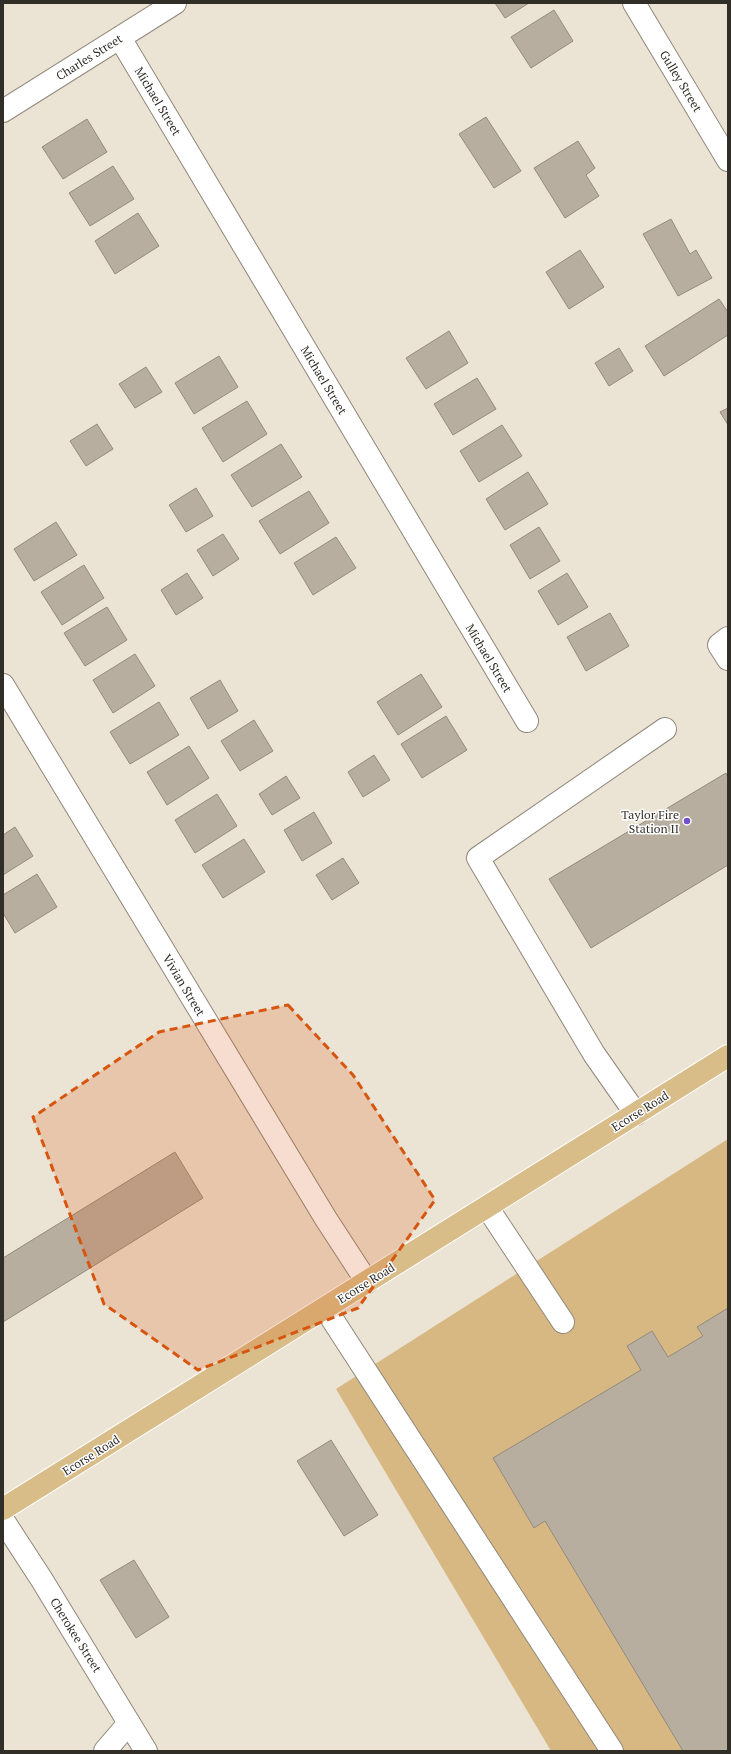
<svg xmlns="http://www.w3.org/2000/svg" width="731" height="1754" font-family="'PT Serif',serif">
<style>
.green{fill:#d7b883}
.building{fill:#b7aea0;stroke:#938b7d}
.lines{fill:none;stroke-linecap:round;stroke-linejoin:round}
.minor-casing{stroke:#90887b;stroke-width:24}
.major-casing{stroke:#fff;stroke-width:24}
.minor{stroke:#fff;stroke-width:22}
.major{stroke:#d9bd88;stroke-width:22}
.marked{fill:#d6550f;fill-opacity:0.2;stroke:#d6550f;stroke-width:3;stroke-dasharray:8 5;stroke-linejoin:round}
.poi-dot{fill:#7051cb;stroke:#fff;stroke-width:1.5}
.labels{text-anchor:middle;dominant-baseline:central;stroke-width:3;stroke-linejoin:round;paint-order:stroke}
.street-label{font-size:12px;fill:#312e28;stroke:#fff}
.poi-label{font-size:12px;fill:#312e28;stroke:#fff;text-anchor:end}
</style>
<rect width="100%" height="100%" fill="#ebe3d4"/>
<path class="green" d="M 728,1139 L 728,1751 L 551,1751 L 336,1389 Z"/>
<g class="building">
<path d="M 495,3 L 529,3 L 505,18 Z"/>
<path d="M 554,10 L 573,41 L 531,68 L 511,37 Z"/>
<path d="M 486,117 L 521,171 L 494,188 L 459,134 Z"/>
<path d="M 87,119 L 107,152 L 63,179 L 42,147 Z"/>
<path d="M 578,141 L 595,168 L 586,175 L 599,196 L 565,218 L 534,168 Z"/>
<path d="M 113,166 L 134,199 L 90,226 L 69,193 Z"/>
<path d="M 138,213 L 159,246 L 115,274 L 95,241 Z"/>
<path d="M 671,219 L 690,254 L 696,250 L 712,278 L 678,296 L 643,234 Z"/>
<path d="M 580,250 L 604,287 L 569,309 L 546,272 Z"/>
<path d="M 719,299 L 728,312 L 728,335 L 664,376 L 645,346 Z"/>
<path d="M 449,331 L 468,363 L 426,389 L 406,358 Z"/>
<path d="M 619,348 L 633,371 L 609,386 L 595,363 Z"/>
<path d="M 219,356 L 238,387 L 194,414 L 175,383 Z"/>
<path d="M 146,367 L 162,392 L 135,408 L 119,384 Z"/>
<path d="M 477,378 L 496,409 L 453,435 L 434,404 Z"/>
<path d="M 247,401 L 267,434 L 223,462 L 202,428 Z"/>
<path d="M 728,408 L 728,425 L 720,412 Z"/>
<path d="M 97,424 L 113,449 L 86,466 L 70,441 Z"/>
<path d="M 502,425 L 522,456 L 479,482 L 460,451 Z"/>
<path d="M 281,444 L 302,477 L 252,507 L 231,475 Z"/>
<path d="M 528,472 L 548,504 L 505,530 L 486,499 Z"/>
<path d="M 196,488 L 213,516 L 186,532 L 169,505 Z"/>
<path d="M 309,491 L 329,523 L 280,554 L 259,521 Z"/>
<path d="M 56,522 L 77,555 L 34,581 L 14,549 Z"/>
<path d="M 539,527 L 560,561 L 530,579 L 510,545 Z"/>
<path d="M 223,534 L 239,559 L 213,576 L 197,550 Z"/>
<path d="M 336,537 L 356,568 L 313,595 L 294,563 Z"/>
<path d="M 84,565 L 104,598 L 62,625 L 41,592 Z"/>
<path d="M 187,573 L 203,598 L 176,615 L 161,590 Z"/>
<path d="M 567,573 L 588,607 L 558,625 L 538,591 Z"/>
<path d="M 107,607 L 127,640 L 85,666 L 64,633 Z"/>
<path d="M 610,613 L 629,646 L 586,671 L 567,637 Z"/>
<path d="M 135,654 L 155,686 L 113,713 L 93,680 Z"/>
<path d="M 421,674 L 442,707 L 398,735 L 377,702 Z"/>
<path d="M 220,680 L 238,711 L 208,729 L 190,698 Z"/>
<path d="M 159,702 L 179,735 L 130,764 L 110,732 Z"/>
<path d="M 446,716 L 467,750 L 422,778 L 401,744 Z"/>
<path d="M 254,720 L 273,751 L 240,771 L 221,741 Z"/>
<path d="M 189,746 L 209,778 L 167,805 L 147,772 Z"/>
<path d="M 374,755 L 390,780 L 363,797 L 348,772 Z"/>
<path d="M 726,773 L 728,777 L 728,865 L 591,948 L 549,879 Z"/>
<path d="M 286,776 L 300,798 L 272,815 L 259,794 Z"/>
<path d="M 217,794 L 237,826 L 195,853 L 175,820 Z"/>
<path d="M 314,812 L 332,843 L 302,861 L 284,830 Z"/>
<path d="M 15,827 L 33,856 L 3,875 L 3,835 Z"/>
<path d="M 244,839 L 265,872 L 223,898 L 202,865 Z"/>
<path d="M 343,858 L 359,883 L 332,900 L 316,875 Z"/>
<path d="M 37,874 L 57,907 L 15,933 L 3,913 L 3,895 Z"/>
<path d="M 175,1152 L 203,1198 L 3,1322 L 3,1258 Z"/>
<path d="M 728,1308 L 728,1751 L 683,1751 L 545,1521 L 534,1528 L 493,1458 L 641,1370 L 627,1346 L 652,1331 L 668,1357 L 703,1336 L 697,1327 Z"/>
<path d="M 331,1440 L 378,1515 L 344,1536 L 297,1461 Z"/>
<path d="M 134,1560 L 169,1617 L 136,1638 L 100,1580 Z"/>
</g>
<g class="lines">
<g class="minor-casing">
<g id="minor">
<path d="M 634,3 L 728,160"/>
<path d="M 120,38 L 527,721"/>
<path d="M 3,111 L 175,3"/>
<path d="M 728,638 L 719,645 L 728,659"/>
<path d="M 3,685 L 326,1219 L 367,1282"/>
<path d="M 636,1114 L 594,1054 L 478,858 L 665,729"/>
<path d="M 487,1207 L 563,1322"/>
<path d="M 325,1308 L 612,1751"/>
<path d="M 3,1520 L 42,1580 L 146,1751"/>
<path d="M 105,1751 L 129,1723"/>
</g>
</g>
<g class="major-casing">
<path id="major" d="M 3,1509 L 728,1056"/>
</g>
<use href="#minor" class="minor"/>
<use href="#major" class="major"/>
</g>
<path class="marked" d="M 288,1005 L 353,1075 L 435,1200 L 358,1308 L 198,1370 L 104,1304 L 33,1117 L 159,1032 Z"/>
<circle class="poi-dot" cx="687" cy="821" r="4"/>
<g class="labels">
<g class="street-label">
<text transform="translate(89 57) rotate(-32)">Charles Street</text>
<text transform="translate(681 81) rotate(59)">Gulley Street</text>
<text transform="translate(158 101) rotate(59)">Michael Street</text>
<text transform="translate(324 380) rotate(59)">Michael Street</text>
<text transform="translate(489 658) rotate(59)">Michael Street</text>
<text transform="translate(184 985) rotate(59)">Vivian Street</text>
<text transform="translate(640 1111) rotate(-32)">Ecorse Road</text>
<text transform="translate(366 1283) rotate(-32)">Ecorse Road</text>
<text transform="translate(91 1455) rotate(-32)">Ecorse Road</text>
<text transform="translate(76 1635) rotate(58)">Cherokee Street</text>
</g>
<g class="poi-label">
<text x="679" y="814">Taylor Fire<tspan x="679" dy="14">Station II</tspan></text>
</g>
</g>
<rect width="731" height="1754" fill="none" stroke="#312e28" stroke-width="8"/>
</svg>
